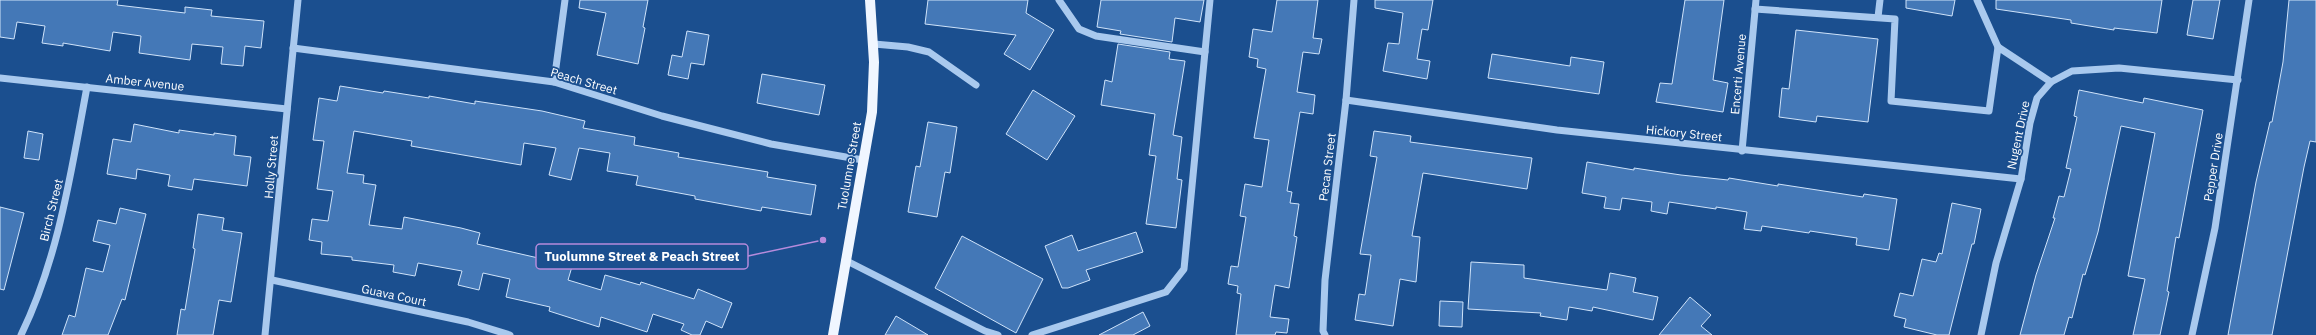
<svg xmlns="http://www.w3.org/2000/svg" width="2316" height="335" font-family="'IBM Plex Sans',sans-serif">
<style>
.building{fill:#4478b7;stroke:#cfe3fa}
.lines{fill:none;stroke-linecap:round;stroke-linejoin:round}
.minor{stroke:#a9c9ee;stroke-width:7}
.major{stroke:#f0f6ff;stroke-width:10}
.labels{text-anchor:middle;dominant-baseline:central;stroke-width:3.5;stroke-linejoin:round;paint-order:stroke}
.street-label{font-size:12px;fill:#fff;stroke:#1b4f8f}
.leader{fill:none;stroke:#b68bdc;stroke-width:1.5}
.callout-dot{fill:#b68bdc;stroke:#1b4f8f;stroke-width:1.5}
.callout{fill:#1b4f8f;stroke:#b68bdc;stroke-width:1.5}
.callout-label{font-size:13px;text-anchor:middle;font-weight:bold;fill:#fff}
</style>
<rect width="100%" height="100%" fill="#1b4f8f"/>
<g class="building">
<path d="M 0,0 L 118,0 L 117,5 L 185,13 L 185,7 L 212,10 L 211,16 L 264,21 L 261,48 L 245,46 L 243,66 L 221,64 L 223,47 L 192,44 L 190,60 L 139,53 L 141,36 L 113,32 L 110,51 L 63,43 L 63,46 L 42,43 L 45,26 L 17,22 L 14,39 L 0,37 Z"/>
<path d="M 580,0 L 648,0 L 643,27 L 645,28 L 638,64 L 597,55 L 606,13 L 579,8 Z"/>
<path d="M 928,0 L 1028,0 L 1026,13 L 1054,30 L 1030,70 L 1004,54 L 1016,35 L 925,24 Z"/>
<path d="M 1101,0 L 1204,0 L 1200,22 L 1175,18 L 1172,42 L 1120,34 L 1121,31 L 1097,27 Z"/>
<path d="M 1277,0 L 1318,0 L 1313,38 L 1322,39 L 1319,54 L 1303,52 L 1297,92 L 1315,95 L 1313,114 L 1300,112 L 1287,191 L 1292,192 L 1290,203 L 1299,204 L 1294,236 L 1297,237 L 1289,288 L 1275,285 L 1270,317 L 1289,319 L 1287,333 L 1276,332 L 1275,335 L 1236,335 L 1241,294 L 1237,293 L 1238,286 L 1228,284 L 1231,266 L 1238,267 L 1246,217 L 1240,216 L 1245,184 L 1262,187 L 1269,140 L 1254,138 L 1266,69 L 1257,67 L 1258,59 L 1249,57 L 1253,29 L 1272,32 Z"/>
<path d="M 1375,0 L 1433,0 L 1428,30 L 1422,29 L 1417,59 L 1430,61 L 1427,79 L 1383,71 L 1388,43 L 1399,44 L 1403,13 L 1375,8 Z"/>
<path d="M 1685,0 L 1724,0 L 1713,80 L 1728,83 L 1723,112 L 1656,102 L 1660,83 L 1672,84 Z"/>
<path d="M 1906,0 L 1955,0 L 1952,16 L 1906,8 Z"/>
<path d="M 1996,0 L 2162,0 L 2157,33 L 2114,28 L 2114,30 L 2071,23 L 2071,20 L 1996,9 Z"/>
<path d="M 2193,0 L 2220,0 L 2213,39 L 2187,35 Z"/>
<path d="M 2289,0 L 2316,0 L 2316,142 L 2310,141 L 2304,167 L 2272,335 L 2228,335 L 2256,182 L 2270,122 L 2272,122 L 2283,62 Z"/>
<path d="M 1796,30 L 1878,39 L 1868,122 L 1817,116 L 1816,122 L 1779,117 L 1782,88 L 1789,89 Z"/>
<path d="M 687,31 L 709,35 L 704,65 L 691,63 L 688,79 L 668,75 L 672,55 L 682,57 Z"/>
<path d="M 1118,44 L 1170,52 L 1169,59 L 1185,61 L 1173,135 L 1182,137 L 1177,179 L 1182,180 L 1176,228 L 1146,224 L 1156,156 L 1149,155 L 1155,114 L 1101,105 L 1105,80 L 1112,82 Z"/>
<path d="M 1492,54 L 1570,66 L 1571,57 L 1604,62 L 1599,94 L 1488,78 Z"/>
<path d="M 762,74 L 825,85 L 819,115 L 757,103 Z"/>
<path d="M 340,86 L 383,93 L 384,91 L 429,98 L 429,96 L 475,104 L 475,101 L 542,111 L 585,121 L 583,128 L 635,137 L 634,145 L 679,153 L 678,157 L 768,172 L 767,177 L 816,185 L 811,215 L 762,207 L 761,211 L 695,199 L 695,196 L 636,185 L 638,176 L 607,171 L 610,153 L 579,148 L 571,180 L 549,175 L 556,148 L 524,143 L 521,165 L 411,146 L 412,141 L 354,131 L 347,173 L 364,175 L 363,183 L 376,185 L 369,225 L 402,229 L 404,217 L 461,228 L 480,233 L 477,244 L 547,260 L 549,253 L 574,260 L 568,280 L 601,290 L 605,275 L 640,285 L 641,282 L 694,299 L 698,289 L 732,303 L 722,328 L 706,321 L 700,335 L 692,335 L 681,330 L 684,324 L 653,314 L 647,332 L 601,317 L 599,327 L 549,311 L 550,307 L 506,297 L 510,279 L 483,273 L 479,290 L 458,285 L 462,271 L 418,263 L 415,276 L 393,272 L 394,265 L 352,260 L 352,257 L 321,254 L 322,242 L 309,240 L 312,219 L 328,221 L 333,191 L 317,189 L 324,141 L 313,140 L 319,98 L 337,101 Z"/>
<path d="M 1033,90 L 1075,116 L 1047,160 L 1006,134 Z"/>
<path d="M 2079,90 L 2143,103 L 2144,98 L 2203,110 L 2179,238 L 2176,237 L 2167,291 L 2169,292 L 2160,335 L 2133,335 L 2145,279 L 2128,276 L 2155,133 L 2121,126 L 2098,232 L 2085,275 L 2083,274 L 2072,318 L 2069,317 L 2064,335 L 2020,335 L 2036,275 L 2055,218 L 2053,218 L 2059,196 L 2064,197 L 2071,169 L 2066,168 L 2077,117 L 2074,116 Z"/>
<path d="M 928,122 L 957,127 L 950,173 L 945,172 L 937,217 L 908,212 L 916,166 L 920,167 Z"/>
<path d="M 134,124 L 179,133 L 179,130 L 214,135 L 214,133 L 236,136 L 234,155 L 251,157 L 247,186 L 194,179 L 192,190 L 168,186 L 170,175 L 137,169 L 136,179 L 107,174 L 113,139 L 131,142 Z"/>
<path d="M 28,131 L 43,134 L 39,160 L 24,158 Z"/>
<path d="M 1374,131 L 1411,136 L 1410,142 L 1532,158 L 1527,189 L 1423,173 L 1412,236 L 1420,237 L 1416,282 L 1400,279 L 1393,326 L 1355,320 L 1359,294 L 1365,295 L 1371,255 L 1360,254 L 1377,157 L 1370,156 Z"/>
<path d="M 1587,162 L 1634,170 L 1634,168 L 1681,175 L 1728,180 L 1729,178 L 1778,186 L 1778,184 L 1863,197 L 1864,194 L 1897,199 L 1889,250 L 1856,245 L 1857,238 L 1810,231 L 1809,233 L 1762,226 L 1761,231 L 1744,229 L 1747,212 L 1716,207 L 1716,209 L 1669,202 L 1667,214 L 1651,211 L 1652,202 L 1622,198 L 1620,210 L 1604,208 L 1606,197 L 1582,193 Z"/>
<path d="M 1952,203 L 1981,209 L 1974,244 L 1972,244 L 1949,335 L 1937,335 L 1904,327 L 1906,319 L 1894,316 L 1900,293 L 1913,296 L 1922,259 L 1936,262 L 1939,253 L 1942,254 Z"/>
<path d="M 0,207 L 24,213 L 4,290 L 0,289 Z"/>
<path d="M 120,208 L 146,214 L 125,300 L 122,299 L 108,335 L 62,335 L 69,315 L 75,317 L 86,268 L 103,272 L 110,245 L 93,241 L 98,220 L 116,224 Z"/>
<path d="M 198,214 L 224,218 L 222,230 L 242,233 L 231,302 L 219,300 L 213,335 L 177,335 L 181,309 L 185,310 L 195,249 L 193,248 Z"/>
<path d="M 1136,232 L 1143,252 L 1086,270 L 1090,280 L 1068,288 L 1062,288 L 1045,246 L 1072,235 L 1078,251 Z"/>
<path d="M 962,236 L 1043,279 L 1016,333 L 935,288 Z"/>
<path d="M 1471,262 L 1524,265 L 1524,278 L 1607,290 L 1610,273 L 1636,278 L 1633,292 L 1658,297 L 1653,320 L 1593,307 L 1592,311 L 1569,307 L 1567,320 L 1540,316 L 1541,313 L 1468,309 Z"/>
<path d="M 1690,297 L 1711,315 L 1701,326 L 1712,335 L 1659,335 Z"/>
<path d="M 1440,301 L 1463,302 L 1462,327 L 1439,326 Z"/>
<path d="M 1143,312 L 1150,326 L 1133,335 L 1099,335 Z"/>
<path d="M 896,316 L 928,335 L 885,335 Z"/>
</g>
<g class="lines">
<g class="minor">
<path d="M 1059,0 L 1079,29 L 1096,36 L 1205,52"/>
<path d="M 1977,0 L 1998,47"/>
<path d="M 1755,9 L 1895,19 L 1891,101 L 1989,111 L 1998,47 L 2051,82"/>
<path d="M 1878,17 L 1880,0"/>
<path d="M 874,44 L 908,47 L 929,52 L 976,85"/>
<path d="M 293,48 L 554,82 L 662,116 L 771,144 L 863,160"/>
<path d="M 0,78 L 287,109"/>
<path d="M 554,82 L 565,0"/>
<path d="M 1346,100 L 1557,130 L 2021,179"/>
<path d="M 1742,151 L 1756,0"/>
<path d="M 845,260 L 985,331 L 998,335"/>
<path d="M 272,280 L 468,322 L 510,335"/>
<path d="M 21,335 C 59,257 71,171 87,87"/>
<path d="M 265,335 L 298,0"/>
<path d="M 1032,335 L 1166,292 L 1184,269 L 1210,0"/>
<path d="M 1325,335 L 1323,331 L 1325,280 L 1346,100 L 1354,0"/>
<path d="M 1981,335 L 1996,263 L 2021,179 L 2030,123 L 2037,98 L 2051,82 L 2072,71 L 2119,68 L 2238,80"/>
<path d="M 2192,335 L 2215,228 L 2249,0"/>
</g>
<path class="major" d="M 833,335 L 872,112 L 874,62 L 870,0"/>
</g>
<g class="labels">
<g class="street-label">
<text transform="translate(1738 74) rotate(-85)">Encerti Avenue</text>
<text transform="translate(584 81) rotate(16)">Peach Street</text>
<text transform="translate(145 82) rotate(6)">Amber Avenue</text>
<text transform="translate(1684 133) rotate(6)">Hickory Street</text>
<text transform="translate(2018 135) rotate(-78)">Nugent Drive</text>
<text transform="translate(849 166) rotate(-80)">Tuolumne Street</text>
<text transform="translate(271 167) rotate(-85)">Holly Street</text>
<text transform="translate(1327 167) rotate(-83)">Pecan Street</text>
<text transform="translate(2213 167) rotate(-81)">Pepper Drive</text>
<text transform="translate(51 210) rotate(-76)">Birch Street</text>
<text transform="translate(394 295) rotate(12)">Guava Court</text>
</g>
</g>
<path class="leader" d="M823 240L748 256"/>
<circle class="callout-dot" cx="823" cy="240" r="4"/>
<rect class="callout" x="536" y="244" width="212" height="25" rx="4"/>
<g class="callout-label">
<text x="642" y="261">Tuolumne Street &amp; Peach Street</text>
</g>
</svg>
